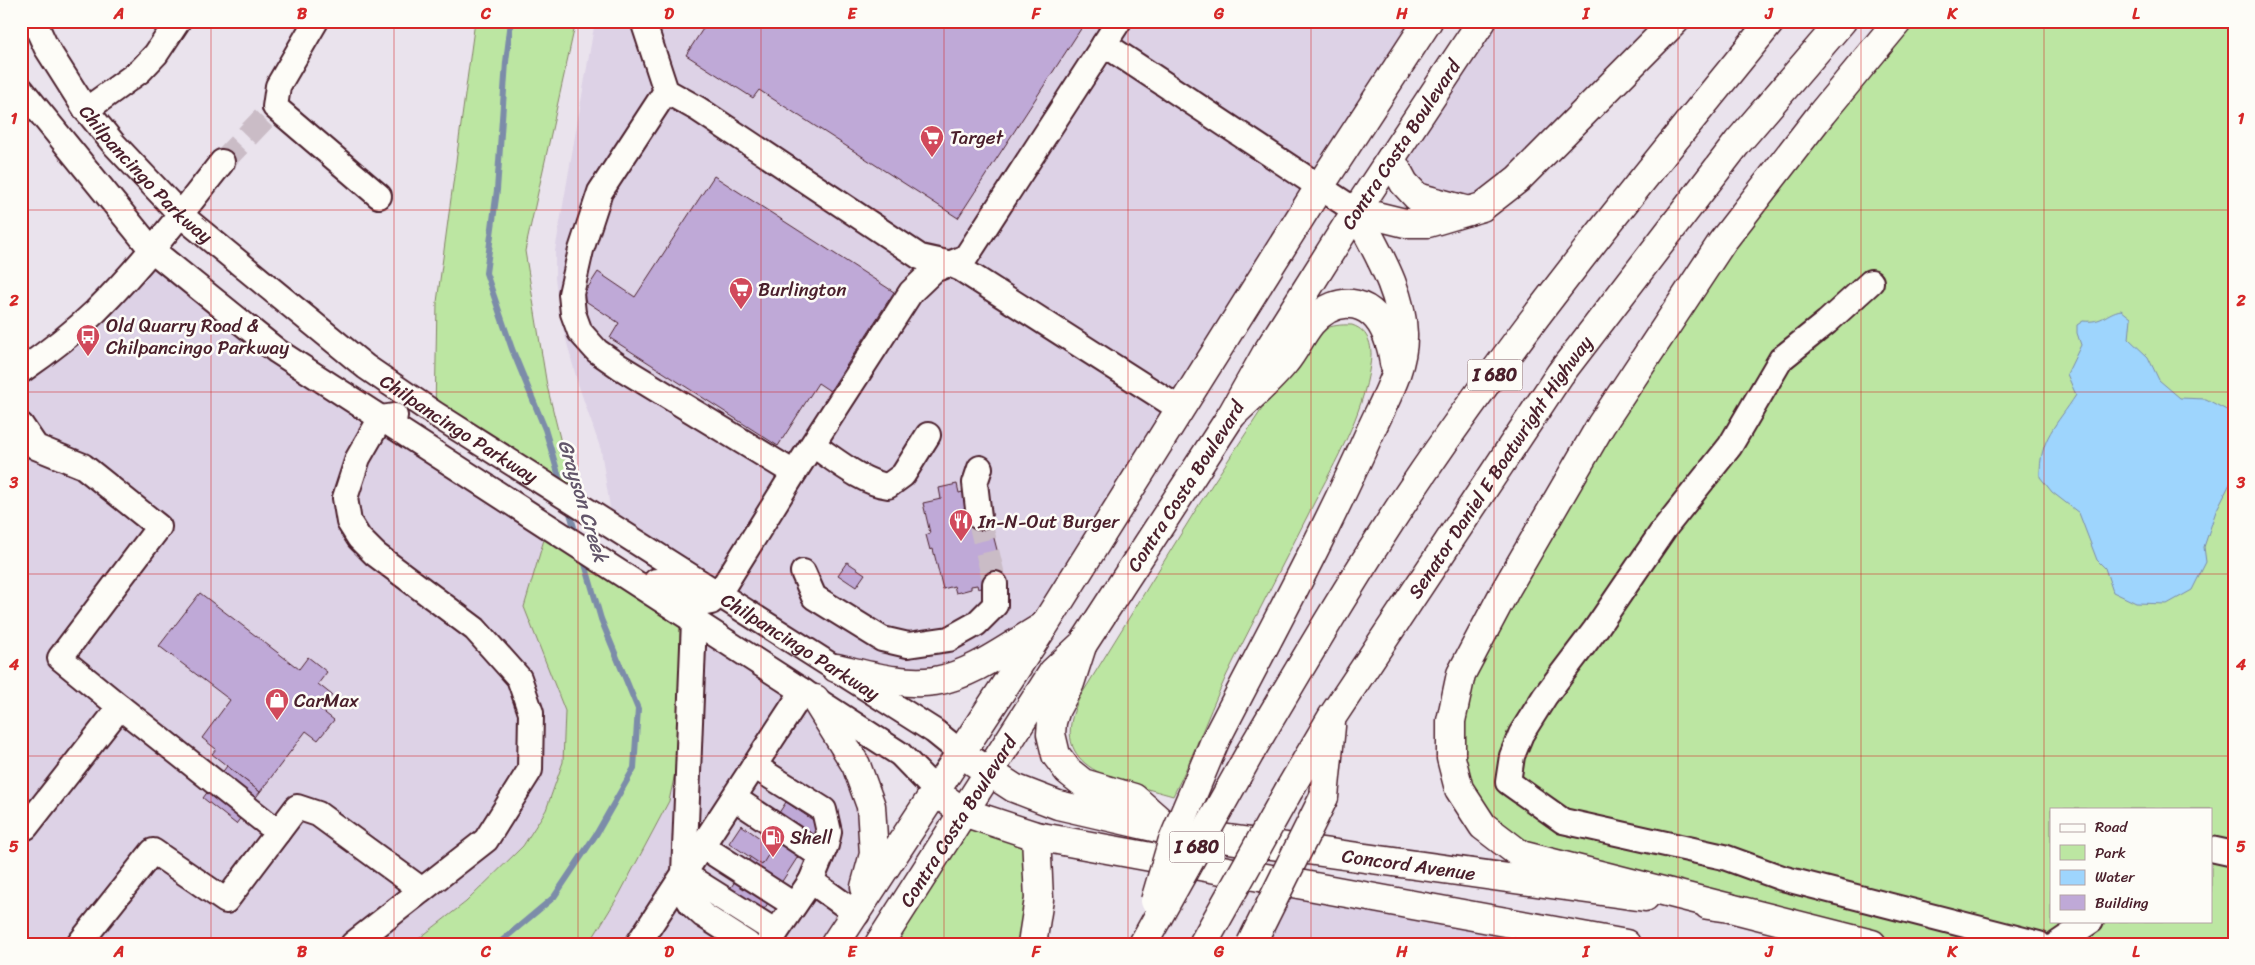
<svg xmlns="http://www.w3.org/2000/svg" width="2255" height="965" font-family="Sriracha,sans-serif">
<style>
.built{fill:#ddd2e6}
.green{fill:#bce6a2;stroke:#838266;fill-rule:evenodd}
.water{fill:#9ed5fd;stroke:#7c8ca9}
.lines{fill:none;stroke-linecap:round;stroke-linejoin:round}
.stream{stroke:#7c8ca9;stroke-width:6}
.building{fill:#bfa9d7;stroke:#4a1f2b}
.minor-tunnel{stroke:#cabcc6;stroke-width:24;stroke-dasharray:24 12;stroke-linecap:butt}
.minor-casing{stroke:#4a1f2b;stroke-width:28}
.major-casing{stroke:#4a1f2b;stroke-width:31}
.highway-casing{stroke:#4a1f2b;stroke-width:31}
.minor{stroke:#fdfcf7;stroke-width:24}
.major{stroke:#fdfcf7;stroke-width:28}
.highway{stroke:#fdfcf7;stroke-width:28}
.highway-bridge-casing{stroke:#4a1f2b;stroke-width:31;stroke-linecap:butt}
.highway-bridge{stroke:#fdfcf7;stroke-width:28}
.grid{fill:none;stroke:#d62828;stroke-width:1;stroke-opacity:0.55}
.labels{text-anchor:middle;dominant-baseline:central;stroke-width:5;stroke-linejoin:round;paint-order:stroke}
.shield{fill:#fdfcf7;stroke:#806168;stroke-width:1}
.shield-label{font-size:18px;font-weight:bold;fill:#4a1f2b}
.poi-label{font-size:19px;fill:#4a1f2b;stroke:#fdfcf7;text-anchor:start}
.street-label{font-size:19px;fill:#4a1f2b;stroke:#fdfcf7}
.water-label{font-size:20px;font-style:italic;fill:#63566a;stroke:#fdfcf7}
.neatline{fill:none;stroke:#d62828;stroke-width:2}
.grid-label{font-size:16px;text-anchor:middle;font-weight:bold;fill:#d62828}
</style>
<rect width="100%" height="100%" fill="#eae3ed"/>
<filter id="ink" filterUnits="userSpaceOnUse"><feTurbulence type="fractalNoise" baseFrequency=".02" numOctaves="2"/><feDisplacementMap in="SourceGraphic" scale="10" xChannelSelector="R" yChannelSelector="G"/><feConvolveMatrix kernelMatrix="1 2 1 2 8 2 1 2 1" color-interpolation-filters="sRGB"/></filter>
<g filter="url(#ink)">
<g class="built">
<path d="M 595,21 L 1428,21 L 1044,626 L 968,670 L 836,668 L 613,527 L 601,450 L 578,384 L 561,321 L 555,278 L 555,251 Z"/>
<path d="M 1482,21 L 1675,21 L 1491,202 L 1417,197 L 1391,159 Z"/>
<path d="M 152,250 L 548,526 L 524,607 L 565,711 L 563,762 L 546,810 L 523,846 L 466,902 L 412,944 L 21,944 L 21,371 Z"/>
<path d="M 680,612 L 815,699 L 856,765 L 874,854 L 836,944 L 589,944 L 619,895 L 669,801 L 681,746 Z"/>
<path d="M 1278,890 L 1613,944 L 1251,944 Z"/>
</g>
<g class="green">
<path d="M 475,21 L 576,21 L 525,251 L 547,386 L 576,503 L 435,414 L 437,302 Z"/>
<path d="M 1898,21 L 2234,21 L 2234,944 L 1872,944 L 1563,865 L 1483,826 L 1451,721 L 1601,425 ZM 2051,809 L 2211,809 L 2211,921 L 2051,921 Z"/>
<path d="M 1352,325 C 1370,331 1373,348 1370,365 C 1363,415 1335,462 1313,505 C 1287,556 1261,607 1235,658 C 1212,703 1196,751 1173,796 C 1119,780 1043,772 1080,697 L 1200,503 L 1304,345 C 1322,329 1328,324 1352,325 Z"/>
<path d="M 548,526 L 680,612 L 681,746 L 669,801 L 619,895 L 589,944 L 412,944 L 466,902 L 523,846 L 546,810 L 563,762 L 565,711 L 524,607 Z"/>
<path d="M 963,812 L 1036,836 L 1032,944 L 908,944 L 887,931 Z"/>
</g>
<path class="water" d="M 2121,310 L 2131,318 L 2129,339 L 2148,357 L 2159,380 L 2180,398 L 2206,399 L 2234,414 L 2234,476 L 2216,511 L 2204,547 L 2206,562 L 2192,590 L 2167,604 L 2136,603 L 2113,592 L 2105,568 L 2097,560 L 2079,513 L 2052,492 L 2040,477 C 2039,438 2057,425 2076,395 L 2067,374 L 2081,345 L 2077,333 L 2077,325 L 2083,321 C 2104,323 2105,313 2121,310 Z"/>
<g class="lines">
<g class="stream">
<path d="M 511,21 L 506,62 L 497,190 L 486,273 L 512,349 L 545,429 L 562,487"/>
<path d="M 568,506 L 577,538"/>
<path d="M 498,944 L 554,897 L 597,833 L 634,768 L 638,709 L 601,619 L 583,557"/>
</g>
</g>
<g class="building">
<path d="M 708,21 L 1086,21 L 958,218 L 759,90 L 753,98 L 686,55 Z"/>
<path d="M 714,176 L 894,292 L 830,391 L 818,383 L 778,446 L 610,338 L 619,323 L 581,298 L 598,272 L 635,297 Z"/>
<path d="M 957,484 L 959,493 L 966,491 L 988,515 L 1005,581 L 978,589 L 977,585 L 971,586 L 971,589 L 956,593 L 954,586 L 943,589 L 933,549 L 930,550 L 926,535 L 930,533 L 923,503 L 941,499 L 939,488 Z"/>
<path d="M 847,562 L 865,574 L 856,587 L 838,575 Z"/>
<path d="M 200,593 L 299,669 L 308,657 L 327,672 L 318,684 L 332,695 L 321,710 L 334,720 L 318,740 L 306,731 L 260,792 L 212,754 L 216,749 L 202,738 L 230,700 L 159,646 Z"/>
<path d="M 227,766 L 260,792 L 236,824 L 203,798 Z"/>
<path d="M 786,802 L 819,824 L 761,914 L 728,892 Z"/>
<path d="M 741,825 L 773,847 L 762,865 L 729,843 Z"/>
<path d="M 664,938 L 684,944 L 660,944 Z"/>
</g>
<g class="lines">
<g class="minor-tunnel">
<path d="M 222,162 L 275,107"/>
<path d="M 979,517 L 995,584"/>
</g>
<g class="minor-casing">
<g id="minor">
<path id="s1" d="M 34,21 L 46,47 L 86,110 L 113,143 L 182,216 L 366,367 L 435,414 L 934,731 L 960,752"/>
<path d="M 316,21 L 278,86 L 275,107 L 379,196"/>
<path d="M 643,21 L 666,91 L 698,109 L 920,257 L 947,263 L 961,269 L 1180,409"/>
<path d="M 1104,44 L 1356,211"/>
<path d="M 21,89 L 152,250 L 277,351 L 900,754 L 935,790"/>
<path d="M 666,91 L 600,192 L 581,250 L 571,294 L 573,313 L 580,332 L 597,351 L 620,367 L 794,473"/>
<path d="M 86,110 L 140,71 L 156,54 L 178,21"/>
<path d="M 1871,282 L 1827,322 L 1781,359 L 1730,446 L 1664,529 L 1595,630 L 1545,696 L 1521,734 L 1512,756 L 1508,782 L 1563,821 L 1724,857 L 1782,878 L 2039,944"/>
<path d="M 21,371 C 47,353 73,333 96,311 C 142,265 182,213 222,162"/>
<path d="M 21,425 L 36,447 L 83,466 L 159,527 L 60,658 L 120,707"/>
<path d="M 813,445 C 836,460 861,482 888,486 L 903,475 L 928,435"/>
<path d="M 979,517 L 975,483 L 980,468"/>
<path d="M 803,572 L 814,597 L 882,639 L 908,645 L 949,639 L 976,624 L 995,605 L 995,584"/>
<path d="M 656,581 L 701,604 L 711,602 L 718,595 L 794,473 L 911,292 L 934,270 L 966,257 L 1119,21"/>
<path d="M 694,621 L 684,874 L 687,897 L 692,905 L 703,915 L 748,944"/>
<path d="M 754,766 L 824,810 L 829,832 L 826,845 L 811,881 L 768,944"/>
<path d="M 734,798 L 821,856"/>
<path d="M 26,827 L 120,707 L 278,832"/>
<path d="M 702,846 L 794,905"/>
<path d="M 2211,849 L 2234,854"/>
<path d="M 684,874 L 776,932"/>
<path d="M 811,881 L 857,914"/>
<path d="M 79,944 L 153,851 L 226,901 L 297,807 L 318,814 L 422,890"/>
<path d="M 353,944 L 486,840 L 530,770 L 531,713 L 519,678 L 475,629 L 375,554 L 359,538 L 349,522 L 345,498 L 358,458 L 381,418 L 395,416"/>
<path d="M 638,944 L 803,691"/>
<path d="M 2057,944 L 2091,921"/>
</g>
</g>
<g class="major-casing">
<g id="major">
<path d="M 1082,646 L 1070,683 L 1056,709 L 1052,722 L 1051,734 L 1056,755 L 1068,771 L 1083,783 L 1134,798 L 1168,828"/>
<path d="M 836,668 C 868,675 903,686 935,681 C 972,675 1007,648 1039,629"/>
<path d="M 815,699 L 856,765 L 871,806 L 874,854 L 865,887"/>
<path id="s2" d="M 974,762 L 1014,788 L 1058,805 L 1171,831 L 1645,897"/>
<path d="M 948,801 L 963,812 L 1036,836 L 1626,944"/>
<path d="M 1708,905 L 1730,908 L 1872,944"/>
<path d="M 835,944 L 1044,626 L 1320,186 L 1428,21"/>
<path id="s3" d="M 879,944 L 1053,672 L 1083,644 L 1231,416 L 1266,354 L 1356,211 L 1482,21"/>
</g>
</g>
<g class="highway-casing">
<g id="highway">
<path d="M 1391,159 L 1404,183 L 1417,197 L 1469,211"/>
<path d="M 1356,211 L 1405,223 L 1428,223 L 1482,207 L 1518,179 L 1675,21"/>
<path d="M 1231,416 C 1249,398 1270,381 1285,362 C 1295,350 1301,335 1311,323 C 1339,291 1376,300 1389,341 C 1392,348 1393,356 1394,363"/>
<path d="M 1215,741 C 1268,638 1324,536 1371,430 C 1385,399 1404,368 1403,334 C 1402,290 1375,249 1356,211"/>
<path d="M 1251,751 C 1307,656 1362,562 1424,471 C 1531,315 1652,167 1771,21"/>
<path id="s4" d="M 1289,790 L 1332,717 L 1560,374 L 1738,142 L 1842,21"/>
<path d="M 1324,797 L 1331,726"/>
<path d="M 1730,908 L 1521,855 L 1483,826 L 1459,789 L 1451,758 L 1451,721 L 1461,674 L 1506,589 L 1601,425 L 1722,242 L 1822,113 L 1898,21"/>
<path d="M 1032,944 L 1039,899 L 1036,836"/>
</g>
</g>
<use href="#minor" class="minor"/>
<use href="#major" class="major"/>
<use href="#highway" class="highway"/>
<g class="highway-bridge-casing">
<g id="highway-bridge">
<path d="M 1155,901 L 1172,843 L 1215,741"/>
<path d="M 1143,944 L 1251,751"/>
<path d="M 1203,944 L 1289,790"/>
<path d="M 1251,944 L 1324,797"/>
</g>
</g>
<use href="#highway-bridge" class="highway-bridge"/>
</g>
</g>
<path class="grid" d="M 211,21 L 211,944M 394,21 L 394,944M 578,21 L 578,944M 761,21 L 761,944M 944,21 L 944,944M 1128,21 L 1128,944M 1311,21 L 1311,944M 1494,21 L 1494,944M 1678,21 L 1678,944M 1861,21 L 1861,944M 2044,21 L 2044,944M 21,210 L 2234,210M 21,392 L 2234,392M 21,574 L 2234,574M 21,756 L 2234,756"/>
<defs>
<g id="supermarket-pin" transform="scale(1.25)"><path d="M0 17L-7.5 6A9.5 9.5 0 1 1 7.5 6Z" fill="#d1495b" stroke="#fdfcf7"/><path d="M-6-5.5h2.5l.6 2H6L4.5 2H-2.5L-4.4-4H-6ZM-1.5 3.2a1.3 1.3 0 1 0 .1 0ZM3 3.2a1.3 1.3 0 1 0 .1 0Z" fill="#fff"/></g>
<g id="bus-pin" transform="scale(1.25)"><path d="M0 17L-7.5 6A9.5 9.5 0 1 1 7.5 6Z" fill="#d1495b" stroke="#fdfcf7"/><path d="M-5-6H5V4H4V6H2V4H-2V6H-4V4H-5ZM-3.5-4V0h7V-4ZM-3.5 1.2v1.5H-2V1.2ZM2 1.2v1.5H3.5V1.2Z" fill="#fff"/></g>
<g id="restaurant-pin" transform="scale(1.25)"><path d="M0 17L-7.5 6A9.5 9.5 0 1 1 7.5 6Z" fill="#d1495b" stroke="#fdfcf7"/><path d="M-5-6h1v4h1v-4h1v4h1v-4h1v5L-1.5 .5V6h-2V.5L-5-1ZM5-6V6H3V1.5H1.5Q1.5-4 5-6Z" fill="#fff"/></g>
<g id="shop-pin" transform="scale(1.25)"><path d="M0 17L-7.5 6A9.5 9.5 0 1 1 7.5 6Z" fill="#d1495b" stroke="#fdfcf7"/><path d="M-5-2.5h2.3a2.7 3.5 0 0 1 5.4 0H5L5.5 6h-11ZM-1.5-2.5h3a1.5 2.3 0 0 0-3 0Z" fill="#fff"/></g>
<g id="fuel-pin" transform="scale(1.25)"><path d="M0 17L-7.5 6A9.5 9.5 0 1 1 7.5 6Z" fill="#d1495b" stroke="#fdfcf7"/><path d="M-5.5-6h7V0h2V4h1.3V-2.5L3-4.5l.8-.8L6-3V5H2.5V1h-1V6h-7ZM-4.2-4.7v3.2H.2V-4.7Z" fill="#fff"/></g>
</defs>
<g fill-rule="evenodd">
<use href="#supermarket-pin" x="932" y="137"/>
<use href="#supermarket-pin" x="741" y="289"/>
<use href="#bus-pin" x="88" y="336"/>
<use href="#restaurant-pin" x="961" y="521"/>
<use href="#shop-pin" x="277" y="700"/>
<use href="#fuel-pin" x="773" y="837"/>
</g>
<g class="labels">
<g class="shield">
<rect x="1467.5" y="359.5" width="55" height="31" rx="4"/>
<rect x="1169.5" y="831.5" width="55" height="31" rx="4"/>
</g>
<g class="shield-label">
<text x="1495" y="375">I 680</text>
<text x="1197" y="847">I 680</text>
</g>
<g class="poi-label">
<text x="950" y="137">Target</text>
<text x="758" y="289">Burlington</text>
<text x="106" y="325">Old Quarry Road &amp;<tspan x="106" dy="22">Chilpancingo Parkway</tspan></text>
<text x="978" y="521">In-N-Out Burger</text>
<text x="294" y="700">CarMax</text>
<text x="790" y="837">Shell</text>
</g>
<g class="street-label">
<text stroke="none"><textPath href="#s3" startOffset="956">Contra Costa Boulevard</textPath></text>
<text stroke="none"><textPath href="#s1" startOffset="191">Chilpancingo Parkway</textPath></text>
<text stroke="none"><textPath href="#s1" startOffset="596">Chilpancingo Parkway</textPath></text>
<text stroke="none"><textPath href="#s4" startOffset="386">Senator Daniel E Boatwright Highway</textPath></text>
<text stroke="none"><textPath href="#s3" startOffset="552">Contra Costa Boulevard</textPath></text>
<text stroke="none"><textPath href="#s1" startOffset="1001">Chilpancingo Parkway</textPath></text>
<text stroke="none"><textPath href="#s3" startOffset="146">Contra Costa Boulevard</textPath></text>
<text stroke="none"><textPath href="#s2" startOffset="451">Concord Avenue</textPath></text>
</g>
<g class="water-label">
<text transform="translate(583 501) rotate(73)">Grayson Creek</text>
</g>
</g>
<rect width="2255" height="965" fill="none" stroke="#fdfcf7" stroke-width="55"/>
<rect x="2050" y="808" width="162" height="115" fill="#fdfcf7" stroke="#b5a4a5"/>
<rect x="2060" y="824" width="25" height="8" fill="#fdfcf7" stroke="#b5a4a5"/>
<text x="2095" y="832" font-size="15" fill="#4a1f2b">Road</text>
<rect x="2060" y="845" width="25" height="15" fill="#bce6a2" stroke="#b5a4a5"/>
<text x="2095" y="858" font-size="15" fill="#4a1f2b">Park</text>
<rect x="2060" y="870" width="25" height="15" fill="#9ed5fd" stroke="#b5a4a5"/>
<text x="2095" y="882" font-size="15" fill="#4a1f2b">Water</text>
<rect x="2060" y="895" width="25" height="15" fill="#bfa9d7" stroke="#b5a4a5"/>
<text x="2095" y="908" font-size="15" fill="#4a1f2b">Building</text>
<rect x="28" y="28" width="2200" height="910" class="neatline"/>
<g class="grid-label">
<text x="119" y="19">A</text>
<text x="302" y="19">B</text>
<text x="486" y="19">C</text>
<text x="669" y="19">D</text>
<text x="852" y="19">E</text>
<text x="1036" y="19">F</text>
<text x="1219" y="19">G</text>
<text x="1402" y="19">H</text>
<text x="1586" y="19">I</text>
<text x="1769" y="19">J</text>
<text x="1952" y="19">K</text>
<text x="2136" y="19">L</text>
<text x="14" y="124">1</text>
<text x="2241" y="124">1</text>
<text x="14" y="306">2</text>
<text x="2241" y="306">2</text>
<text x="14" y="488">3</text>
<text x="2241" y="488">3</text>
<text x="14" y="670">4</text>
<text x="2241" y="670">4</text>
<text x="14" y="852">5</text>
<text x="2241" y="852">5</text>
<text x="119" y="957">A</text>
<text x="302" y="957">B</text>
<text x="486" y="957">C</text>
<text x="669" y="957">D</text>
<text x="852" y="957">E</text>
<text x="1036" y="957">F</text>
<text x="1219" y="957">G</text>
<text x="1402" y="957">H</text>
<text x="1586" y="957">I</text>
<text x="1769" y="957">J</text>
<text x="1952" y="957">K</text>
<text x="2136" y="957">L</text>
</g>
</svg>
